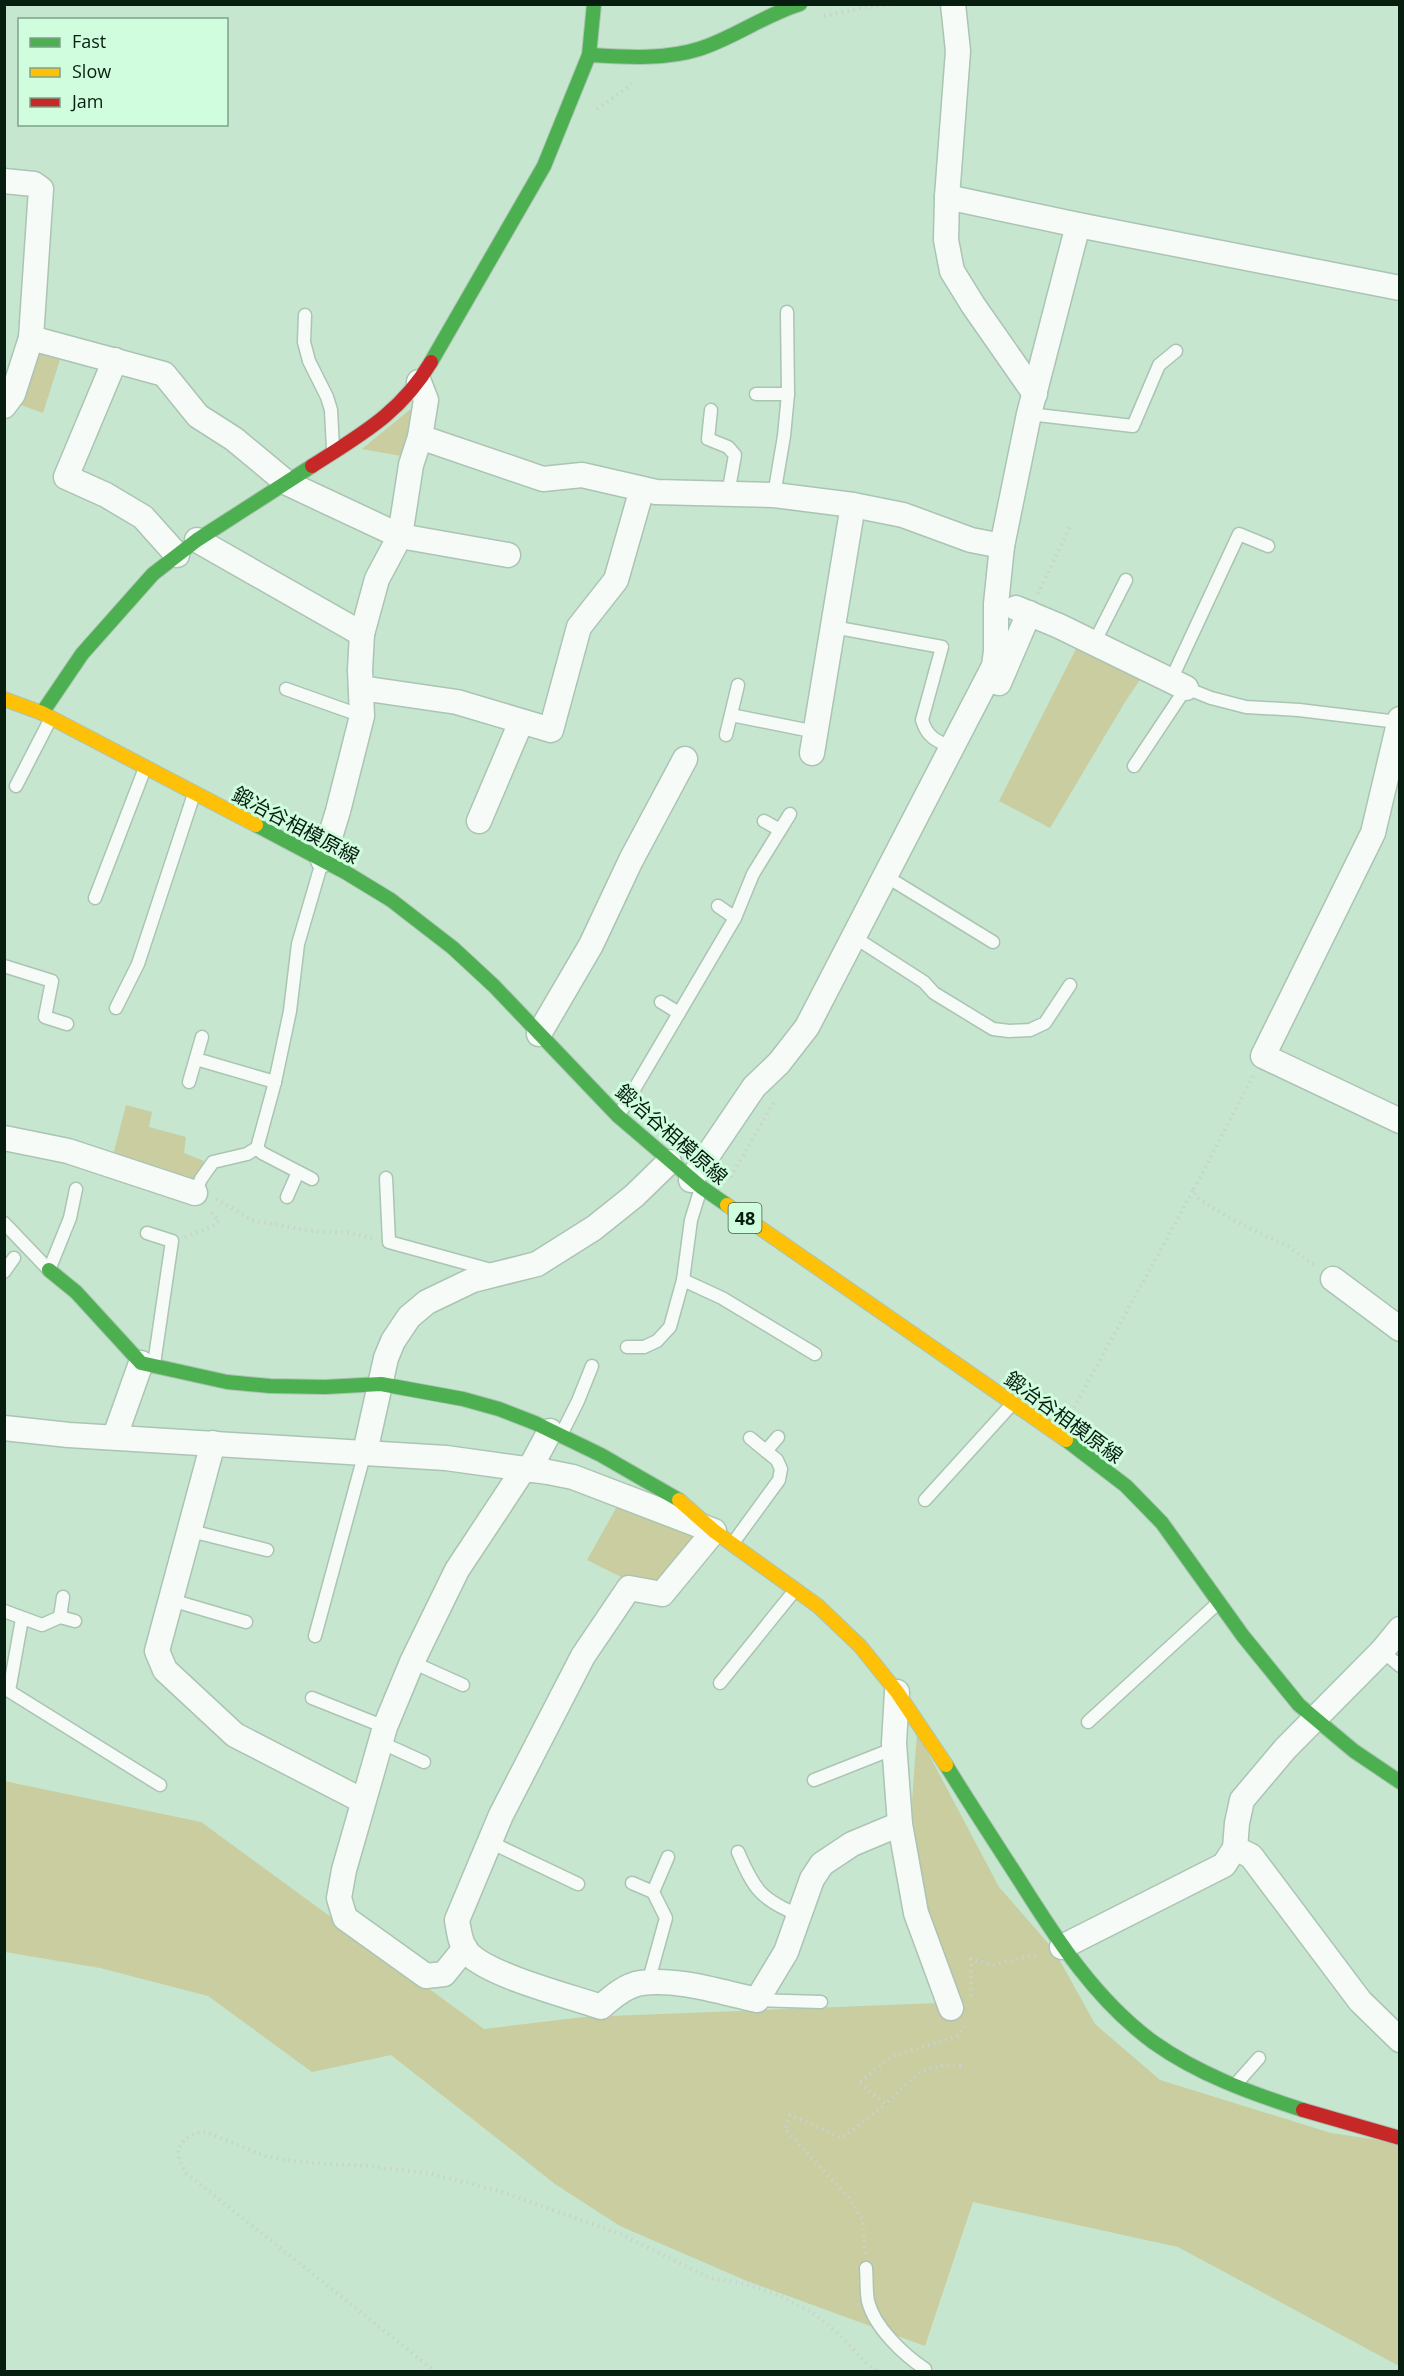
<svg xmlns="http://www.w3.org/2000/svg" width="1404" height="2376" font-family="'Open Sans','Noto Sans JP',sans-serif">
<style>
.green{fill:#c9cd9f}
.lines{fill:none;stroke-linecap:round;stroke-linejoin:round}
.lane-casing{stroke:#abc4b3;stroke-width:15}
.street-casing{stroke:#abc4b3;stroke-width:27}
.fast-casing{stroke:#abc4b3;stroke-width:16}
.slow-casing{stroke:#abc4b3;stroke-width:16}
.jam-casing{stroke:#abc4b3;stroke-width:16}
.path{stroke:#c9d3cd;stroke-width:4;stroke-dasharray:1.5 4.5;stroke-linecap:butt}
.lane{stroke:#f6fbf8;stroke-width:12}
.street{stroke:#f6fbf8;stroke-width:24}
.fast{stroke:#4caf50;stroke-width:14}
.slow{stroke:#ffc107;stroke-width:14}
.jam{stroke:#c62828;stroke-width:14}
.labels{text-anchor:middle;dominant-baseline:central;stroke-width:6;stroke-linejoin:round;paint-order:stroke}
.shield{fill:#cffddd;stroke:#43604e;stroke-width:1.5}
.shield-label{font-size:18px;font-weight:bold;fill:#071d10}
.street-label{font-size:20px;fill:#071d10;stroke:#cffddd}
</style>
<rect width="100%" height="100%" fill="#c6e6d0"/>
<g class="green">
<path d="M 37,346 L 62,353 L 43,413 L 18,404 Z"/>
<path d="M 418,403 L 407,457 L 362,449 Z"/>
<path d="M 1080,641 L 1146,671 L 1125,702 L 1050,828 L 999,801 Z"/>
<path d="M 126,1105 L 152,1112 L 149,1127 L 186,1137 L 184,1153 L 204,1161 L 192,1186 L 112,1159 Z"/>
<path d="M 619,1503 L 690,1533 L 695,1543 L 661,1584 L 625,1579 L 587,1560 Z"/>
<path d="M 917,1732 L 999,1887 L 1054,1950 L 1095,2024 L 1160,2080 L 1331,2133 L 1399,2143 L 1399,2366 L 1178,2247 L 973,2202 L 925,2346 L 747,2281 L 620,2226 L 555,2184 L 391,2055 L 312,2072 L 208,1996 L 100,1968 L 5,1952 L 4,1781 L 201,1822 L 484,2029 L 584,2017 L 938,2003 L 906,1886 Z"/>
</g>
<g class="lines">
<g class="lane-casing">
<g id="lane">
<path d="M 305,315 L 304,342 L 309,361 L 327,397 L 331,410 L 333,449"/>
<path d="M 756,394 L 788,394"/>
<path d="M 711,410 L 708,439 L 728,447 L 735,455 L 728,494"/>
<path d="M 1029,414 L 1133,426 L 1159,365 L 1176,351"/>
<path d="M 774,495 L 784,436 L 788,394 L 787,312"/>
<path d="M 833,627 L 942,647 L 922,720 C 927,737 936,741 953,748"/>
<path d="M 1094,643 L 1126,580"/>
<path d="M 1171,680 L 1239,534 L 1268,546"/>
<path d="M 286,689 L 362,716"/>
<path d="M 731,715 L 816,732"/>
<path d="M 726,735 L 738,685"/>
<path d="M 1134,766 L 1186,688 L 1211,698 L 1246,707 L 1299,710 L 1398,722"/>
<path d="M 16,786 L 51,718"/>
<path d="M 764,821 L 780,830"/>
<path d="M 897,883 L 993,942"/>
<path d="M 95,898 L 145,768"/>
<path d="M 718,906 L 735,918"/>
<path d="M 865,944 L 924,982 L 934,993 L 993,1029 L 1009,1031 L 1030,1030 L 1045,1023 L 1070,985"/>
<path d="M 4,966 L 52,981 L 45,1017 L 67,1024"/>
<path d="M 661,1002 L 679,1013"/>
<path d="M 116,1008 L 138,964 L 194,794"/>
<path d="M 196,1059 L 275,1082"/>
<path d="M 189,1082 L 202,1037"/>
<path d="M 619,1115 L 735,918 L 753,874 L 790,814"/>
<path d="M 257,1148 L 262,1153 L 312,1179"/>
<path d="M 386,1178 L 389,1242 L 491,1270"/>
<path d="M 195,1193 L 201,1179 L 213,1162 L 247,1154 L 257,1148 L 275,1082 L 290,1011 L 298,944 L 322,862"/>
<path d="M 287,1197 L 298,1172"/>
<path d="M 4,1223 L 49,1270 L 70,1218 L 76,1189"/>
<path d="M 147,1233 L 172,1241 L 154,1364"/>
<path d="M 4,1272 L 14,1258"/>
<path d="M 683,1280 L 722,1298 L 815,1354"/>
<path d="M 627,1347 L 644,1347 L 657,1341 L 670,1327 L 683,1280 L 691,1220 L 701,1188"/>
<path d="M 561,1435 L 578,1401 L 592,1366"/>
<path d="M 766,1451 L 778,1437"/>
<path d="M 925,1500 L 1013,1403"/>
<path d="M 191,1531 L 267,1550"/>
<path d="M 733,1543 L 779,1480 L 781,1469 L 777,1460 L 750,1438"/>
<path d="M 171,1600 L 246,1622"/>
<path d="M 4,1611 L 42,1625 L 60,1617 L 75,1621"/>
<path d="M 60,1617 L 63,1597"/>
<path d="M 22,1619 L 9,1691 L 160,1785"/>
<path d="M 315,1636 L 365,1452"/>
<path d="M 1382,1651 L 1400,1666"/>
<path d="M 412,1662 L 463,1685"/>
<path d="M 720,1683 L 795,1590"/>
<path d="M 312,1698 L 385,1727"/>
<path d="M 1088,1722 L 1218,1603"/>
<path d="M 380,1742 L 424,1762"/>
<path d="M 814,1780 L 895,1748"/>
<path d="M 490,1842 L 578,1884"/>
<path d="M 738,1852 C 754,1889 761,1900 799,1915"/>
<path d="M 632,1883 L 653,1892"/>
<path d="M 648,1983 L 666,1918 L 653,1892 L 668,1857"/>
<path d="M 757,2000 L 821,2002"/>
<path d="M 1235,2085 L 1259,2058"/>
<path d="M 866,2268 C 867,2279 866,2291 868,2301 C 874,2327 904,2355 925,2369"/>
</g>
</g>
<g class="street-casing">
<g id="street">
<path d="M 953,4 L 958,51 L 947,197 L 1078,225 L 1400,288"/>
<path d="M 4,181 L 34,184 L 41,189 L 31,338 L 13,394 L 4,406"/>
<path d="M 947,197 L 946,240 L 952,271 L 973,305 L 1035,394"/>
<path d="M 31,338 L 164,374 L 198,416 L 234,439 L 287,483 L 400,536 L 508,555"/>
<path d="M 115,360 L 66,477 L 106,495 L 143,517 L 177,555"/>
<path d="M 420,437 L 543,479 L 582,475 L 656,492 L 774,495 L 853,505 L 903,515 L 971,540 L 1002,546"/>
<path d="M 197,540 L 362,634"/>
<path d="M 1016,608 L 1059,626 L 1186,688"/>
<path d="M 999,683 L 1029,613"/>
<path d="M 361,688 L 457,702 L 551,730 L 579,627 L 616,580 L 642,489"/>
<path d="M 1400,719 L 1373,833 L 1263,1056 L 1400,1121"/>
<path d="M 812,753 L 853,505"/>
<path d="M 479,821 L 521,722"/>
<path d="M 323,860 L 338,811 L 362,716 L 360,670 L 362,634 L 377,579 L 400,536 L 411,465 L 420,437 L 426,400 L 419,382"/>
<path d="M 539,1034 L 591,945 L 631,860 L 685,759"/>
<path d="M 4,1138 L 68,1151 L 195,1193"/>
<path d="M 691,1180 L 754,1087 L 779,1063 L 807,1027 L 994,666 L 996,651 L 996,604 L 1002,546 L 1029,414 L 1078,225"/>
<path d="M 1333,1279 L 1400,1329"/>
<path d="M 4,1428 L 69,1435 L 446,1458 L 548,1472 L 573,1477 L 714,1531 L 662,1594 L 629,1588 L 583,1656 L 501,1815 L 457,1920 C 459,1931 460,1946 469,1954 C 491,1976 569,1996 601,2007 C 612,1997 626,1985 641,1983 C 678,1978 720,1992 757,2000 L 786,1952 L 812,1879 L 822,1864 L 852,1844 L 900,1824"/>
<path d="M 115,1436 L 141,1363"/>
<path d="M 213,1443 L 157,1651 L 165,1670 L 235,1735 L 363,1801"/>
<path d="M 365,1452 L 386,1358 L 393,1341 L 409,1317 L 427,1302 L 473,1280 L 537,1264 L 594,1228 L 634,1196 L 669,1162"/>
<path d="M 529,1470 L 550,1431"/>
<path d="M 897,1692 L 894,1743 L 900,1824 L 916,1913 L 951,2008"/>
<path d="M 1235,1848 L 1251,1856 L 1360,2001 L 1400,2040"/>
<path d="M 1062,1947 L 1224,1865 L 1235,1848 L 1237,1823 L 1242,1800 L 1285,1749 L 1382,1651 L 1400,1629"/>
<path d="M 465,1948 L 444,1974 L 426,1976 L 345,1918 L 339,1898 L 344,1870 L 385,1727 L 412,1662 L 457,1570 L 523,1470"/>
</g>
</g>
<g class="fast-casing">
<g id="fast">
<path d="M 589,55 C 625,57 664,60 699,49 C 734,38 764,15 800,4"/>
<path d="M 431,362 L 544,166 L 589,55 L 594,4"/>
<path d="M 42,713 L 82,654 L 153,574 L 197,540 L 312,466"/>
<path d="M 256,825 L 345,872 L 391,900 L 453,948 L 494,986 L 618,1116 L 701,1187 L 727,1205"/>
<path d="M 49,1270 L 76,1292 L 141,1363 L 227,1382 L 270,1386 L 325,1387 L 381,1384 L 463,1399 L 499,1409 L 535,1423 L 601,1455 L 679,1500"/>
<path d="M 1066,1440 L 1126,1486 L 1162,1523 L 1243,1636 L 1299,1705 L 1354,1751 L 1400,1782"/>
<path d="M 946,1765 C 970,1804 995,1842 1020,1881 C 1057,1940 1096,2000 1153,2042 C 1198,2074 1250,2093 1303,2110"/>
</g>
</g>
<g class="slow-casing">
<g id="slow">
<path d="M 4,699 L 42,713 L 256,825"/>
<path d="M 727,1205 L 1066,1440"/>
<path d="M 679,1500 L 714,1531 L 818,1606 L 860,1646 L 897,1692 L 946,1765"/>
</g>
</g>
<g class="jam-casing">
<g id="jam">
<path d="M 312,466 C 360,435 401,413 431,362"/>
<path d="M 1303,2110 L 1400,2138"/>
</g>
</g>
<g class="path">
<path d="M 824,16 L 867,7 L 897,4"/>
<path d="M 597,109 L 632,84"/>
<path d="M 1038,594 L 1070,527"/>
<path d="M 1253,1076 L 1194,1189 L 1196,1197 L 1231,1219 L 1289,1247 L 1316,1266"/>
<path d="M 731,1177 L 775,1100"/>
<path d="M 216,1199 L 252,1220 L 310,1231 L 350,1233 L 375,1239"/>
<path d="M 185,1237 L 212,1227 L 219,1221 L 209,1210"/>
<path d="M 1071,1413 L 1194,1189"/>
<path d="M 971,1996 L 971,1959 L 993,1965 L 1036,1955"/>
<path d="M 961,2066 C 921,2063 913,2078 886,2104 L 858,2083 L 893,2056 L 958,2036 L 964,2026"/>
<path d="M 865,2254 L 863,2220 L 849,2198 L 785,2129 L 790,2115 L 842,2138 L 886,2104"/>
<path d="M 436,2372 L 187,2174 L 179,2161 L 178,2149 L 185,2139 L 195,2133 L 206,2132 L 265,2156 L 298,2162 L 367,2166 L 432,2174 L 499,2191 L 621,2234 L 710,2278 L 746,2284 L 780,2296 L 813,2313 L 840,2335 L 863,2360 L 878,2372"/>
</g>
<use href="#lane" class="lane"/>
<use href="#street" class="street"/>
<use href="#fast" class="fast"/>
<use href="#slow" class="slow"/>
<use href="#jam" class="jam"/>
</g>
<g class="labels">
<rect class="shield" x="728.5" y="1203" width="33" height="30" rx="4.5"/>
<g class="shield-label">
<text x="745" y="1218">48</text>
</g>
<g class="street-label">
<text transform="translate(296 825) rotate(28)">鍛冶谷相模原線</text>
<text transform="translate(672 1134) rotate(41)">鍛冶谷相模原線</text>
<text transform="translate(1064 1417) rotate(36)">鍛冶谷相模原線</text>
</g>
</g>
<rect width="1404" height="2376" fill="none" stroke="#071d10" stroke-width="12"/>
<rect x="18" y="18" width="210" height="108" fill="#cffddd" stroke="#7fa38b" stroke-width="1.5"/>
<rect x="30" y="38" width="30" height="9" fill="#4caf50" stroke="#7fa38b" stroke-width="1.5"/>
<text x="72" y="48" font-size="18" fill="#071d10">Fast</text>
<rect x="30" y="68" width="30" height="9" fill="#ffc107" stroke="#7fa38b" stroke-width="1.5"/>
<text x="72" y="78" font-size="18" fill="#071d10">Slow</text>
<rect x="30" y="98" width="30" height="9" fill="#c62828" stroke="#7fa38b" stroke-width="1.5"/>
<text x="72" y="108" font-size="18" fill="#071d10">Jam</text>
</svg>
